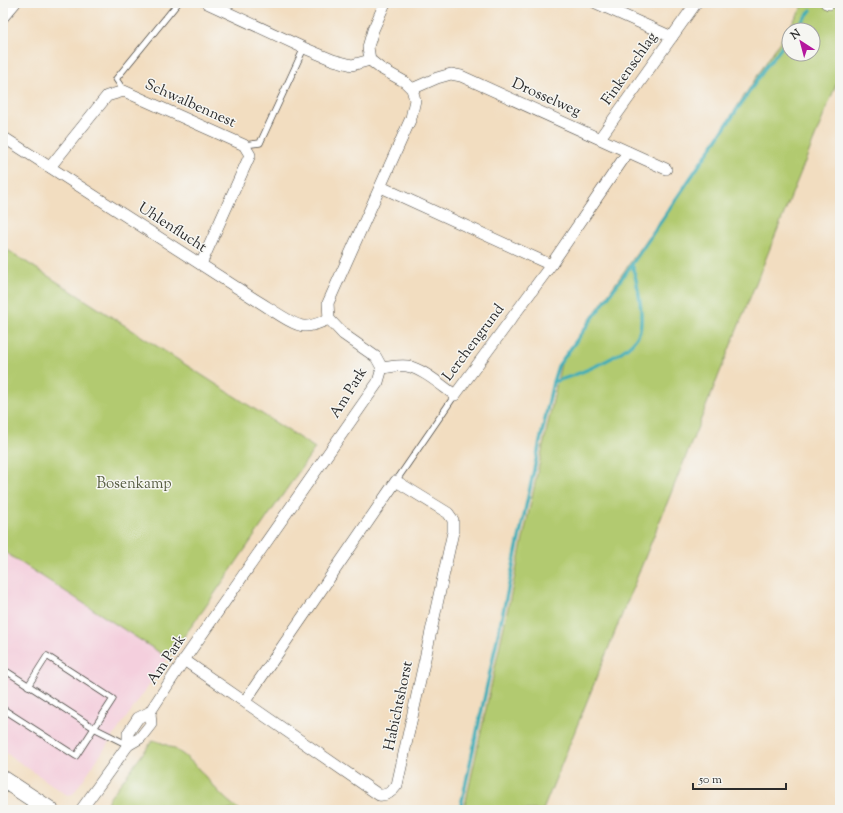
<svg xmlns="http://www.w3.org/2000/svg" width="843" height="813" font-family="'Sorts Mill Goudy',serif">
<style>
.built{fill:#f4cfdd}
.green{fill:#b2ca6f;stroke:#6e7a4d;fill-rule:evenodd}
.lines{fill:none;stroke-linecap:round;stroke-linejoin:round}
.stream{stroke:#3cadb7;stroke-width:3.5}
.lane-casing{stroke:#494641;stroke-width:7}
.street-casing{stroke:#494641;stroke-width:12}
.primary-casing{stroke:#494641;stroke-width:18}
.lane{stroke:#fff;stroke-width:5.5}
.street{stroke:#fff;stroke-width:11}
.primary{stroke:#fff;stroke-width:17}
.labels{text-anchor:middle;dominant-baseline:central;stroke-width:3;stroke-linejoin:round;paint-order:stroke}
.street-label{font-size:15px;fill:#2b2b2b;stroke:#f6f6f2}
.park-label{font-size:15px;fill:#545b3f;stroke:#f6f6f2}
</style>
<rect width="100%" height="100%" fill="#f6f6f2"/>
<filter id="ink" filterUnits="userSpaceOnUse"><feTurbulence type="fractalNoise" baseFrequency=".025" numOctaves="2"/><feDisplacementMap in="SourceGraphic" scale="8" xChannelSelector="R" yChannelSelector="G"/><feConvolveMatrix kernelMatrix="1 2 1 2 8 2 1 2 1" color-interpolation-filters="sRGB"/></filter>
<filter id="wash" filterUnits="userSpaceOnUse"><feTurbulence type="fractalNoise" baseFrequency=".012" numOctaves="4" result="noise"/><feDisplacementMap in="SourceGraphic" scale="16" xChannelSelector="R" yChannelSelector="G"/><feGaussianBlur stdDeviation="0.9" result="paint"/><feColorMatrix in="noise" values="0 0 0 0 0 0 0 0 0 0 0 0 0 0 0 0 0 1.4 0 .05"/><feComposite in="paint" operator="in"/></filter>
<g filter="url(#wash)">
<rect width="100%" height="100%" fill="#f2ddc0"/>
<path class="built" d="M 6,554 L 168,658 L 73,794 L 67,795 L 3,751 L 3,559 Z"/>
<g class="green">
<path d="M 805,3 L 831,3 L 840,8 L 840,75 L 543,810 L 464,810 L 562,359 L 693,174 ZM 789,30 L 813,30 L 813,54 L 789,54 Z"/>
<path d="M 3,247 L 315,448 L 204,609 L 168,658 L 3,551 Z"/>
<path d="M 153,740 C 199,753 205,787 240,810 L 108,810 L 108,800 Z"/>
</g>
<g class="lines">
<g class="stream">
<path d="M 795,30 L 811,10"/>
<path d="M 553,382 C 574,376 631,355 639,333 C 645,317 637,281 632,264"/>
<path d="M 460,810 L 553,382 L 558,366 L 632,264 L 766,67 L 789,38"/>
</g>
</g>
</g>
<g filter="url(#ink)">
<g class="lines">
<g class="lane-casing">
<g id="lane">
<path d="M 124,91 L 116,79 L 178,3"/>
<path d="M 244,145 L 260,143 L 304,48"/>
<path d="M 396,481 L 455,395"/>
<path d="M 3,669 L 94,728 L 128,745"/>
<path d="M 3,709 L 76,756 L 113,699 L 47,656 L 28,686"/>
</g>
</g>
<g class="street-casing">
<g id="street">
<path d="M 207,3 L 304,48 L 333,60 L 352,65 L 370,60"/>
<path d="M 596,3 L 672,37"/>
<path d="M 826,3 L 829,4"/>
<path d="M 3,17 L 15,3"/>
<path d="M 412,89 L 437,78 L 451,74 L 461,76 L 666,169"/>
<path d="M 3,137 L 256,300 C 267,306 293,326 304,326 C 312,327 321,322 329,319"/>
<path d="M 600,138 L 696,3"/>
<path d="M 50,167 L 107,96 L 124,91 L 244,145 L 250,155 L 201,264"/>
<path d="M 381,187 L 551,265"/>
<path d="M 382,368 C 390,367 399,365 407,366 C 423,369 442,386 455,395 L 551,265 L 628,152"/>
<path d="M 184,660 L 379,795 C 387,796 392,792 397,785 L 453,532 L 453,520 L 448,513 L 396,481 L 245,701"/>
<path d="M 128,745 L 128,733 L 138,718 L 150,712 L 184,660 L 378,382 L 382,368 L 376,357 L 343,334 L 329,319 L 328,303 L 411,118 L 415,100 L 412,89 L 405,82 L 380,68 L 370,60 L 368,47 L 373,30 L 385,3"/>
<path d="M 81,810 L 128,745 L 140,738 L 151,724 L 150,712"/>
</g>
</g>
<g class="primary-casing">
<path id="primary" d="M 3,779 L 50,810"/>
</g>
<use href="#lane" class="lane"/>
<use href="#street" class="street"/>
<use href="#primary" class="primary"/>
</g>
</g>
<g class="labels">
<g class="street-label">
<text transform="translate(630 69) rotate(-55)">Finkenschlag</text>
<text transform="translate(546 98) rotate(24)">Drosselweg</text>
<text transform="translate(190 104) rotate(24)">Schwalbennest</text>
<text transform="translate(172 228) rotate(33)">Uhlenflucht</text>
<text transform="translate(474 343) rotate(-53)">Lerchengrund</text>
<text transform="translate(349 393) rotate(-58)">Am Park</text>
<text transform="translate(167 660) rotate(-56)">Am Park</text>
<text transform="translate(399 706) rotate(-78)">Habichtshorst</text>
</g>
<g class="park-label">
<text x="134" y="484">Bosenkamp</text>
</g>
</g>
<rect width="843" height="813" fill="none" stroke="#f6f6f2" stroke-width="16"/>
<g transform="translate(801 42) rotate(324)"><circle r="19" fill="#f6f6f2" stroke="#a5a5a2"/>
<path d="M0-3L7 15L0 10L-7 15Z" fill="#b5179e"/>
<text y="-6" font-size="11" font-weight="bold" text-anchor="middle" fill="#2b2b2b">N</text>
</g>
<path d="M693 783v6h93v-6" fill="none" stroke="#2b2b2b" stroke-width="2"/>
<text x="699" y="783" font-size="12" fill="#2b2b2b" stroke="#f6f6f2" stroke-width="3" paint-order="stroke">50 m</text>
</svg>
